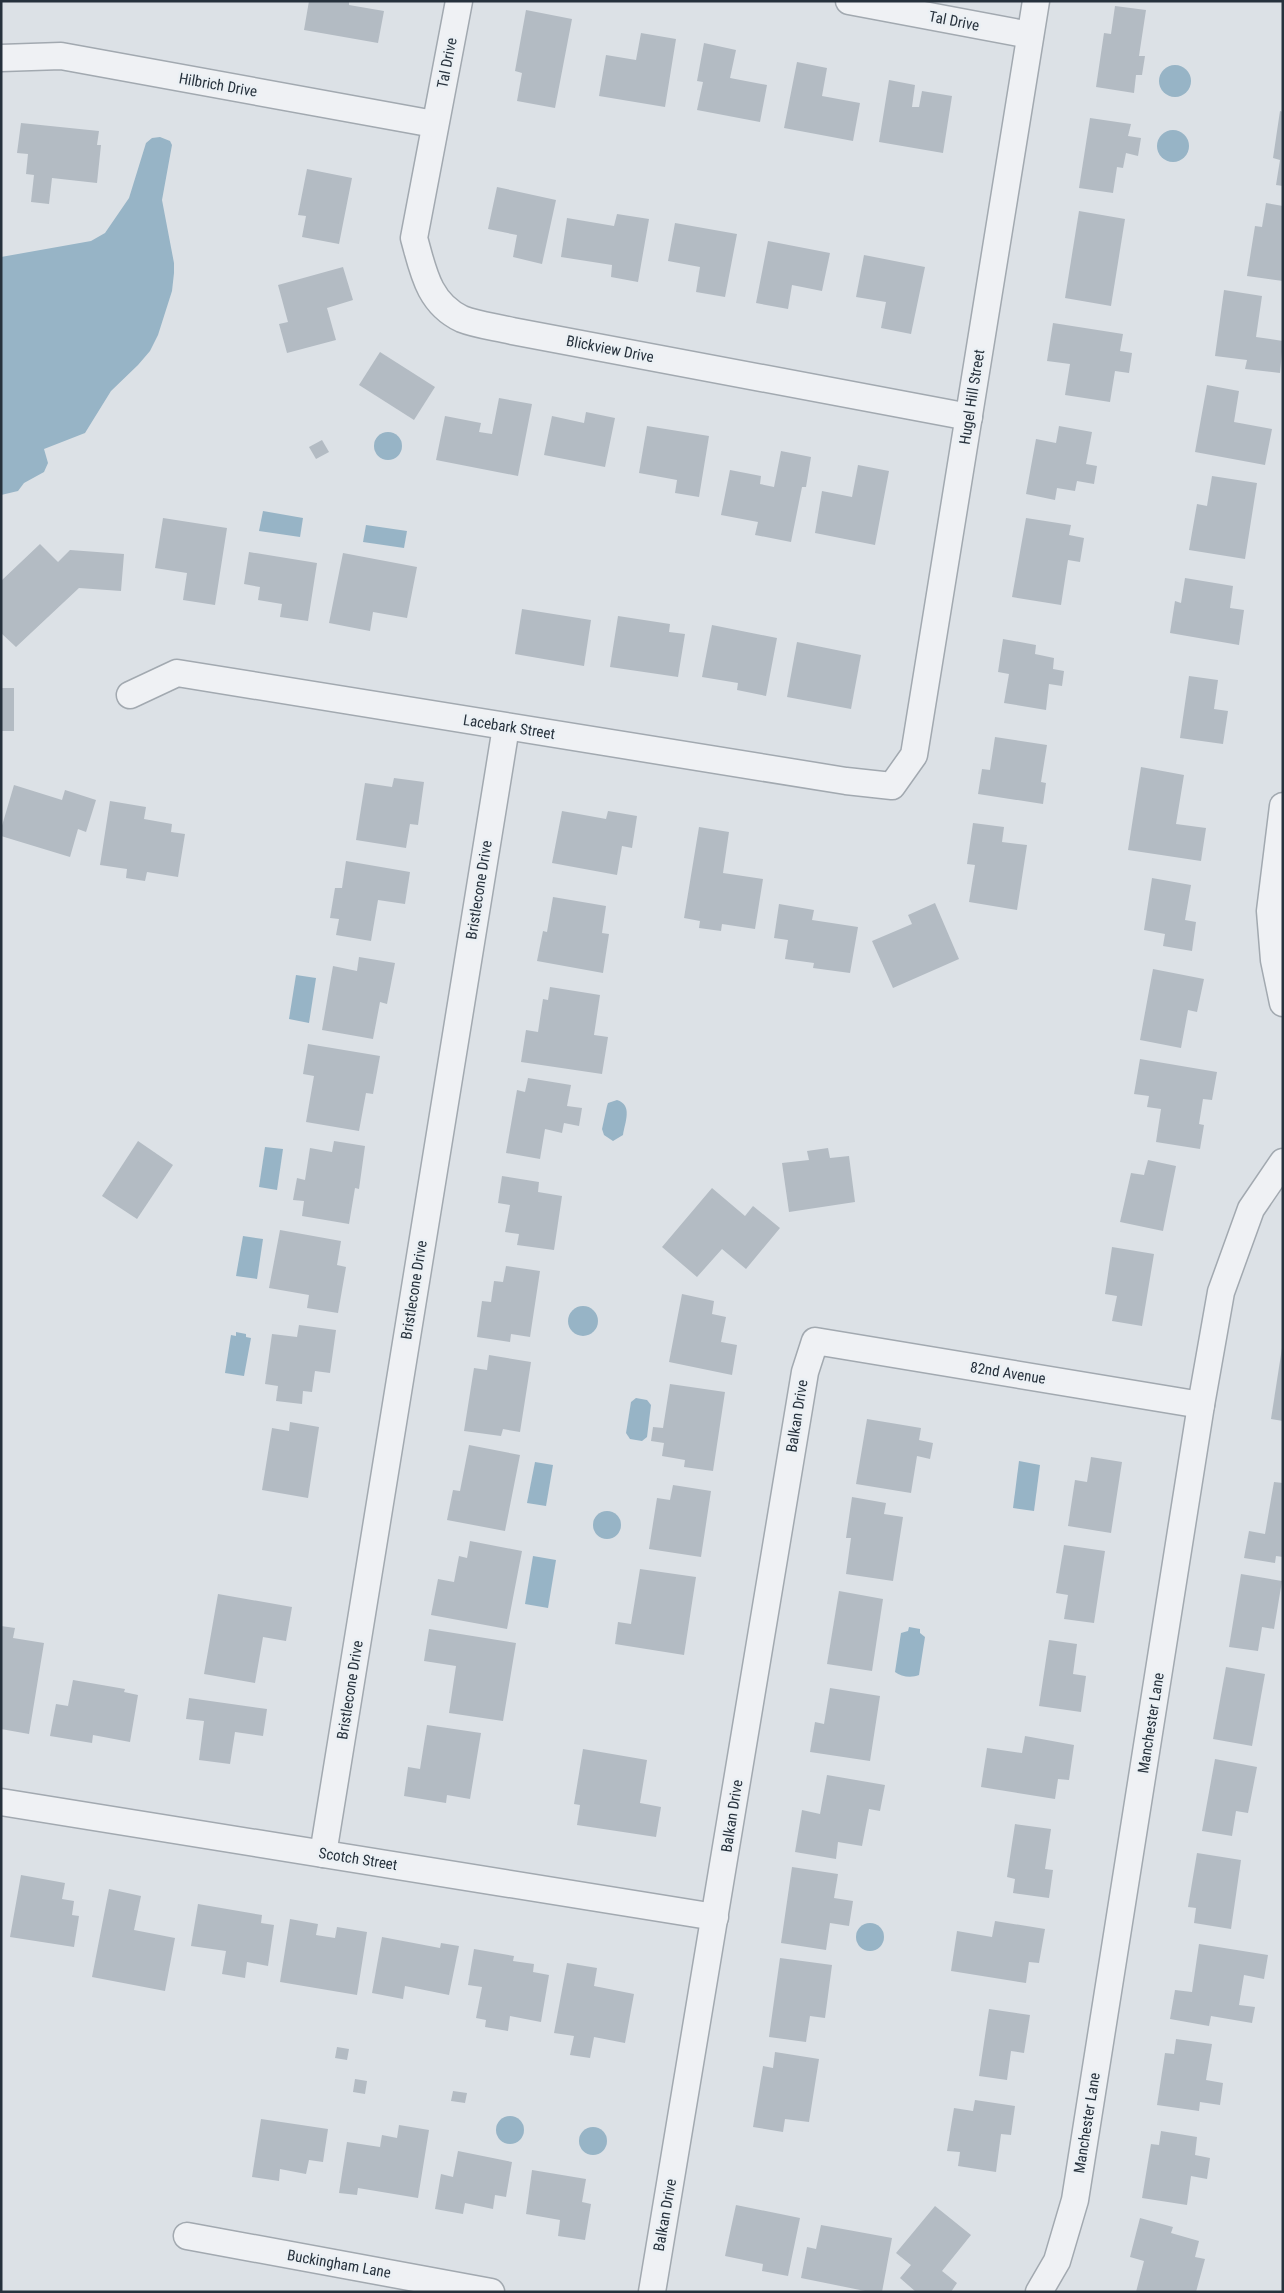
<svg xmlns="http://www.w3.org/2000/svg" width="1284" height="2293" font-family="'Roboto Condensed',sans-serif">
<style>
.water{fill:#97b4c6}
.building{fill:#b3bbc3}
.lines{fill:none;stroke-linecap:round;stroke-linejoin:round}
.minor-casing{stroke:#a2a9b0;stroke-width:29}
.minor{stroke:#eff1f4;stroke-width:26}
.labels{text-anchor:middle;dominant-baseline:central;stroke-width:5;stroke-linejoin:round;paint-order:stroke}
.street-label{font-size:15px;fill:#26313c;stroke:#ebf0f4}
</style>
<rect width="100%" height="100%" fill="#dce1e6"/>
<g class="water">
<circle cx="1175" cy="81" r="16"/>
<circle cx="1173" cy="146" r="16"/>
<path d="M 160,137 L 170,141 L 172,145 L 162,200 L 174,263 L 174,273 L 172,291 L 158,335 L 150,351 L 138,365 L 111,391 L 85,433 L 44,449 L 48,463 L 44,472 L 24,483 L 18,491 L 1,495 L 1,257 L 91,241 L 105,233 L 129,198 L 146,143 L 152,138 Z"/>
<circle cx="388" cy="446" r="14"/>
<path d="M 263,511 L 303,518 L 300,537 L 259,531 Z"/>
<path d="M 366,525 L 407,531 L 404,548 L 363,542 Z"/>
<path d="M 296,975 L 316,978 L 309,1023 L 289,1019 Z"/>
<path d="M 617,1100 C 633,1105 625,1122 623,1135 L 613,1141 L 604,1135 L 602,1129 L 607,1106 L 608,1103 Z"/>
<path d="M 265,1147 L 283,1149 L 277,1190 L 259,1187 Z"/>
<path d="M 243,1236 L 263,1239 L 257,1279 L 236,1276 Z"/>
<circle cx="583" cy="1321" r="15"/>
<path d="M 236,1332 L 246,1334 L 246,1337 L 251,1338 L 244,1376 L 225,1373 L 231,1335 L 236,1336 Z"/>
<path d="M 636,1398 L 647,1400 L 651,1405 L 647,1437 L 642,1441 L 630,1439 L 626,1433 L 631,1402 Z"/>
<path d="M 1019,1461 L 1040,1465 L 1034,1511 L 1013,1508 Z"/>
<path d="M 535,1462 L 553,1465 L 546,1506 L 527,1503 Z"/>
<circle cx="607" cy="1525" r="14"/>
<path d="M 533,1556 L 556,1560 L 548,1608 L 525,1604 Z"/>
<path d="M 909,1627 L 920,1629 L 920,1633 L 925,1637 L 919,1675 C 912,1678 901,1677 895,1672 L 901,1633 L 908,1631 Z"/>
<circle cx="870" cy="1937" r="14"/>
<circle cx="510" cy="2130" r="14"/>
<circle cx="593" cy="2141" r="14"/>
</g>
<g class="building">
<path d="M 309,1 L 349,1 L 349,5 L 384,11 L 378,43 L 304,30 Z"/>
<path d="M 1115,6 L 1146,10 L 1139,56 L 1145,56 L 1142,75 L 1136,75 L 1134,93 L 1096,87 L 1104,33 L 1111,34 Z"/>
<path d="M 526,10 L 572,19 L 555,108 L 517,101 L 522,73 L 515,71 Z"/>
<path d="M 641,33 L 676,39 L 665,107 L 599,96 L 606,55 L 636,60 Z"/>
<path d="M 704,43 L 736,50 L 730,78 L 767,85 L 760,122 L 697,110 L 703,82 L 697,81 Z"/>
<path d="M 797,62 L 827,68 L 822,96 L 860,103 L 853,141 L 784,128 Z"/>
<path d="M 889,80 L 915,85 L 912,107 L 919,107 L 922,91 L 952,96 L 943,153 L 879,142 Z"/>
<path d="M 1280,111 L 1283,112 L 1283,186 L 1276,185 L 1280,160 L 1273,158 Z"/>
<path d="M 1090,118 L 1131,124 L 1128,136 L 1141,138 L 1138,156 L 1126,153 L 1123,168 L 1117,167 L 1113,193 L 1079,188 Z"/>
<path d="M 21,123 L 99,131 L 97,145 L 101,145 L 97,183 L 52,178 L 49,204 L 31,202 L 34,175 L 26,174 L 28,154 L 17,153 Z"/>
<path d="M 307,169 L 352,178 L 339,244 L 302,237 L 306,216 L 298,215 Z"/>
<path d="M 497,187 L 556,200 L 542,264 L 513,257 L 517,235 L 488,229 Z"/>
<path d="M 1266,203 L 1283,206 L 1283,281 L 1247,276 L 1255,226 L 1262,227 Z"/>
<path d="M 1079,211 L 1125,219 L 1111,306 L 1065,298 Z"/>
<path d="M 617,214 L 649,219 L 638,282 L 611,277 L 612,265 L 561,257 L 567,218 L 614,226 Z"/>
<path d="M 675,223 L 737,234 L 725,297 L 696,292 L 700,267 L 668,261 Z"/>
<path d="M 768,241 L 830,253 L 822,291 L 792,285 L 788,309 L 756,303 Z"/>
<path d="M 864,255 L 925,267 L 911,334 L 881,328 L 886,302 L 856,297 Z"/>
<path d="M 343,267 L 353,300 L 327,308 L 336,340 L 287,353 L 279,324 L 288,322 L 278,285 Z"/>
<path d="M 1224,290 L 1262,296 L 1256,337 L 1283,341 L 1280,373 L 1245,369 L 1247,360 L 1215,356 Z"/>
<path d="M 1053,323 L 1123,334 L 1120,351 L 1132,353 L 1129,373 L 1115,371 L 1110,402 L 1065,395 L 1070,364 L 1047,361 Z"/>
<path d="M 380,352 L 435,387 L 414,420 L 359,385 Z"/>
<path d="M 1207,385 L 1239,391 L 1234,422 L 1272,429 L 1265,465 L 1195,452 Z"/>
<path d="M 499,398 L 532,404 L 518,476 L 436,460 L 445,416 L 481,423 L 479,432 L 492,434 Z"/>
<path d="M 586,412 L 615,418 L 605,467 L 544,455 L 552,416 L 584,423 Z"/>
<path d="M 647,426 L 709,436 L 699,497 L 675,493 L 677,480 L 639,473 Z"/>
<path d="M 1059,426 L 1092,432 L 1086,464 L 1097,466 L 1094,484 L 1077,481 L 1075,491 L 1057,488 L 1055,500 L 1026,494 L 1036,439 L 1056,443 Z"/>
<path d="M 322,440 L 329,452 L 316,459 L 309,447 Z"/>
<path d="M 781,451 L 811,457 L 806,487 L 802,487 L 791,542 L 755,535 L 758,522 L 721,515 L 730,470 L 761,476 L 760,484 L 774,487 Z"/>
<path d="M 858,465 L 889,471 L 875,545 L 815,533 L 822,491 L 852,497 Z"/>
<path d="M 1212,476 L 1257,483 L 1245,559 L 1189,550 L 1197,504 L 1207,506 Z"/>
<path d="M 163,518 L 227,528 L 215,605 L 183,600 L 187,573 L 155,568 Z"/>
<path d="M 1026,518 L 1071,525 L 1069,535 L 1084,538 L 1080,562 L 1068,560 L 1061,605 L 1012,597 Z"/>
<path d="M 40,544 L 58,562 L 70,550 L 124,554 L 121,591 L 79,588 L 16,647 L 1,633 L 1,581 Z"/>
<path d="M 249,552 L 317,563 L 308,621 L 280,617 L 282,604 L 258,600 L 260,587 L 244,584 Z"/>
<path d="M 343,553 L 417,567 L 407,618 L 373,612 L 370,631 L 329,623 Z"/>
<path d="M 1185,578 L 1233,586 L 1230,608 L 1244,610 L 1239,645 L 1170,633 L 1175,601 L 1181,603 Z"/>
<path d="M 522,609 L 591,620 L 584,666 L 515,654 Z"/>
<path d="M 618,616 L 670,624 L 669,632 L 685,634 L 678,677 L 610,667 Z"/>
<path d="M 712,625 L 777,638 L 766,696 L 737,690 L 738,683 L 702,677 Z"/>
<path d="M 1003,639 L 1036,645 L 1035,654 L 1054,658 L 1053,669 L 1064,671 L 1062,686 L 1049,684 L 1046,710 L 1004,703 L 1009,674 L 998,672 Z"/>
<path d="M 797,642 L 861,655 L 851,709 L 787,697 Z"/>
<path d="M 1189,676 L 1218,680 L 1214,709 L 1228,711 L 1223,744 L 1180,738 Z"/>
<rect x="1" y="688" width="13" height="43"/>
<path d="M 995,737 L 1047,745 L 1041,782 L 1046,783 L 1043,804 L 978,794 L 982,769 L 990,770 Z"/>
<path d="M 1141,767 L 1184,775 L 1176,824 L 1206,828 L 1201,861 L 1128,850 Z"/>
<path d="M 394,778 L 424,782 L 418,825 L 410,824 L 406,848 L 356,840 L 365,783 L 392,787 Z"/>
<path d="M 14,785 L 62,800 L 65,790 L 96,800 L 86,832 L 78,829 L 70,857 L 1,836 L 1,829 Z"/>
<path d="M 110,801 L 146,807 L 144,819 L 172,824 L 171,832 L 185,834 L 178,877 L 147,872 L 145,881 L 126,878 L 127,869 L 100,865 Z"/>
<path d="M 562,811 L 606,819 L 608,811 L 637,816 L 632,848 L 622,846 L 617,875 L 552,863 Z"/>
<path d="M 973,823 L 1004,827 L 1002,842 L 1027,845 L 1017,910 L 969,902 L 975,865 L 967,864 Z"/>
<path d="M 699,827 L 729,832 L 723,873 L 763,879 L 755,929 L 722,924 L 721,931 L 699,928 L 700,921 L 684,918 Z"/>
<path d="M 346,861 L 410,872 L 405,904 L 378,900 L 371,941 L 336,935 L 339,919 L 330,918 L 335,888 L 342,888 Z"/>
<path d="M 1152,878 L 1191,885 L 1185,920 L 1196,922 L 1192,951 L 1163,946 L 1165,934 L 1144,930 Z"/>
<path d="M 553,897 L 606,906 L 602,933 L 609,934 L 603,973 L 537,961 L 543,931 L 547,932 Z"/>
<path d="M 935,903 L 959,959 L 893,988 L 872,941 L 912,924 L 908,915 Z"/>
<path d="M 779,904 L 814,910 L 812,920 L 858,927 L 850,973 L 813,968 L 814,963 L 785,959 L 788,940 L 774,938 Z"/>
<path d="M 359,957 L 395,963 L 387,1004 L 380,1002 L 373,1039 L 322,1030 L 333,966 L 357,971 Z"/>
<path d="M 1153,969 L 1204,979 L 1197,1012 L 1188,1010 L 1181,1048 L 1140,1040 Z"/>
<path d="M 550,987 L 600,995 L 594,1035 L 608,1037 L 602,1074 L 521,1062 L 526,1030 L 538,1032 L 543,999 L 548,1000 Z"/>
<path d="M 308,1044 L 380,1056 L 373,1094 L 366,1093 L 359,1131 L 306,1122 L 314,1076 L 303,1074 Z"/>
<path d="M 1140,1059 L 1217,1072 L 1212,1100 L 1203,1099 L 1199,1124 L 1204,1125 L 1200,1149 L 1156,1142 L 1161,1109 L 1147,1107 L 1149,1096 L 1134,1094 Z"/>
<path d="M 528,1078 L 571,1085 L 567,1106 L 582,1108 L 579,1126 L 564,1123 L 562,1133 L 545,1129 L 540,1159 L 506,1153 L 517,1090 L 525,1092 Z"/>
<path d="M 138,1141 L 173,1165 L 137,1219 L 102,1196 Z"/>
<path d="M 334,1141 L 365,1146 L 359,1189 L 355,1188 L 349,1224 L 302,1216 L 304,1201 L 293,1200 L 297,1178 L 305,1180 L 310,1148 L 332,1152 Z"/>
<path d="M 828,1148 L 830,1158 L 849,1156 L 855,1202 L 789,1212 L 782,1163 L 809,1160 L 807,1151 Z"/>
<path d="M 1148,1160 L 1176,1166 L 1163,1231 L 1120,1222 L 1131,1173 L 1144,1175 Z"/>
<path d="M 502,1176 L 539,1182 L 538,1192 L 562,1196 L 554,1250 L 517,1245 L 519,1234 L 505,1232 L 510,1205 L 498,1203 Z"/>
<path d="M 712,1188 L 745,1216 L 753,1206 L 780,1228 L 746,1269 L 722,1249 L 697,1277 L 662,1247 Z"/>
<path d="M 280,1230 L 341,1241 L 337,1265 L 346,1267 L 338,1313 L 307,1308 L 309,1295 L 269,1288 Z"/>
<path d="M 1112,1247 L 1154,1254 L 1142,1326 L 1112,1321 L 1117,1296 L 1105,1294 Z"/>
<path d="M 506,1266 L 540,1271 L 530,1337 L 511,1334 L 510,1342 L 477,1337 L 482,1301 L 491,1302 L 494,1281 L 503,1282 Z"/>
<path d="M 682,1294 L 714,1301 L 712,1314 L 726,1317 L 721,1342 L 737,1345 L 732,1375 L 669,1362 Z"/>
<path d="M 299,1325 L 336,1330 L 330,1373 L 315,1371 L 312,1392 L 303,1391 L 302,1404 L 276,1401 L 278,1386 L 265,1384 L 272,1334 L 297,1337 Z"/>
<path d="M 1282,1348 L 1283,1348 L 1283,1421 L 1271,1419 Z"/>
<path d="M 489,1355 L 531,1362 L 520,1432 L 503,1429 L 501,1436 L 464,1431 L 474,1368 L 487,1370 Z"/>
<path d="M 670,1384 L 725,1392 L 713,1471 L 684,1467 L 685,1460 L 662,1456 L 664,1443 L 651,1441 L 653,1427 L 663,1428 Z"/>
<path d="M 867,1419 L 921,1428 L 919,1440 L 933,1443 L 930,1459 L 917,1456 L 911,1493 L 856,1484 Z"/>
<path d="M 290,1422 L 319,1427 L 308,1498 L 262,1490 L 272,1428 L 289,1431 Z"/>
<path d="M 469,1445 L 520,1455 L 505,1531 L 447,1520 L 453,1490 L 460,1491 Z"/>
<path d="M 1091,1457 L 1122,1462 L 1111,1533 L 1068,1526 L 1075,1480 L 1087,1482 Z"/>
<path d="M 1274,1482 L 1283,1483 L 1283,1557 L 1276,1556 L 1275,1563 L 1244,1558 L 1249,1531 L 1265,1534 Z"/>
<path d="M 673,1485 L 711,1491 L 701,1557 L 649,1549 L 657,1498 L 670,1500 Z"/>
<path d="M 852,1497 L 886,1503 L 884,1514 L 903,1517 L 893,1581 L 846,1574 L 851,1538 L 846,1538 Z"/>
<path d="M 470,1541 L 522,1551 L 507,1629 L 431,1615 L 438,1579 L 454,1582 L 459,1556 L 467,1558 Z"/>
<path d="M 1064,1545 L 1105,1551 L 1094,1623 L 1064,1619 L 1068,1595 L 1056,1593 Z"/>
<path d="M 640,1569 L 696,1577 L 684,1655 L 615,1644 L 618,1622 L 631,1624 Z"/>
<path d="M 1241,1574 L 1282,1581 L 1274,1629 L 1262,1627 L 1258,1651 L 1229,1647 Z"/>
<path d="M 839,1591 L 883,1599 L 872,1671 L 827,1664 Z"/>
<path d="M 218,1594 L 292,1607 L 286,1641 L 263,1637 L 255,1683 L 204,1674 Z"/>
<path d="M 1,1626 L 15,1628 L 13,1638 L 44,1643 L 29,1734 L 1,1729 Z"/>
<path d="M 429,1629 L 516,1643 L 503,1721 L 449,1713 L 456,1666 L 424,1661 Z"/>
<path d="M 1049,1640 L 1077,1644 L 1073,1674 L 1086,1676 L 1081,1712 L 1039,1706 Z"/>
<path d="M 1226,1667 L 1265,1674 L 1252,1746 L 1213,1739 Z"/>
<path d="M 73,1680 L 125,1689 L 124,1692 L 138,1695 L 130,1742 L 93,1735 L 92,1743 L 50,1736 L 56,1704 L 68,1706 Z"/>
<path d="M 830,1688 L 880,1696 L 870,1761 L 810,1752 L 815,1722 L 824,1724 Z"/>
<path d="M 189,1698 L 267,1709 L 263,1736 L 235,1732 L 230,1764 L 199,1760 L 204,1721 L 186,1719 Z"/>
<path d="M 427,1725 L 481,1733 L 470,1799 L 447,1795 L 446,1803 L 404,1796 L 408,1767 L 420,1769 Z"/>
<path d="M 1025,1736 L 1074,1745 L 1069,1780 L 1058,1779 L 1055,1799 L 981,1787 L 987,1748 L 1022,1753 Z"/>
<path d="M 583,1749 L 647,1760 L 640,1803 L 661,1807 L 656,1837 L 577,1825 L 580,1805 L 574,1804 Z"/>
<path d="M 1215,1759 L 1257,1767 L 1248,1813 L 1236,1811 L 1232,1836 L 1202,1831 Z"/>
<path d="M 827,1775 L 885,1785 L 880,1811 L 869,1809 L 862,1846 L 838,1842 L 836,1859 L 795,1852 L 802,1810 L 820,1814 Z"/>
<path d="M 1015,1824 L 1051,1829 L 1045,1869 L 1053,1870 L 1049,1898 L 1013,1893 L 1015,1879 L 1007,1877 Z"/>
<path d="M 1197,1853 L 1241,1860 L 1231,1929 L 1194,1923 L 1196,1908 L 1188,1907 Z"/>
<path d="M 792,1867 L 838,1874 L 834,1898 L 853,1901 L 849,1926 L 830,1923 L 826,1950 L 781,1943 Z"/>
<path d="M 21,1875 L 65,1883 L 62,1899 L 74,1901 L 72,1915 L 79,1916 L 74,1947 L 10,1937 Z"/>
<path d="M 109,1889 L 141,1896 L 134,1930 L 175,1938 L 165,1991 L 92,1977 Z"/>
<path d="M 198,1904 L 262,1915 L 261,1923 L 274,1925 L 268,1966 L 247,1962 L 245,1978 L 222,1974 L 226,1951 L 191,1946 Z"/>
<path d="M 290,1919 L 318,1924 L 316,1935 L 335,1938 L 337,1927 L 367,1932 L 357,1995 L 280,1982 Z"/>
<path d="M 995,1921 L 1045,1929 L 1039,1963 L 1029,1962 L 1026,1983 L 951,1971 L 957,1931 L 992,1937 Z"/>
<path d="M 382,1937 L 440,1948 L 441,1943 L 459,1946 L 449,1995 L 405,1986 L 403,1999 L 372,1993 Z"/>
<path d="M 1199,1944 L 1268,1955 L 1264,1979 L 1244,1975 L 1239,2005 L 1255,2007 L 1252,2023 L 1211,2016 L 1209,2026 L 1170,2019 L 1175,1990 L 1192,1992 Z"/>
<path d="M 474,1949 L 514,1956 L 513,1961 L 534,1964 L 533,1972 L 549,1975 L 541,2022 L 510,2016 L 508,2031 L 485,2027 L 486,2020 L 476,2018 L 482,1987 L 468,1985 Z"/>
<path d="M 780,1958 L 832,1965 L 825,2018 L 810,2016 L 806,2042 L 769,2037 Z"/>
<path d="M 567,1963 L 597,1968 L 594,1986 L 634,1994 L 625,2043 L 594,2037 L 590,2058 L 570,2055 L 574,2036 L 554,2033 Z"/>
<path d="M 989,2009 L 1030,2015 L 1024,2053 L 1011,2051 L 1007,2080 L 979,2076 Z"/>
<path d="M 1176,2039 L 1212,2044 L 1206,2080 L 1223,2083 L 1220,2105 L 1200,2102 L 1199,2111 L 1157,2105 L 1165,2053 L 1174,2054 Z"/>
<path d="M 337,2047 L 349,2049 L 347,2060 L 335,2058 Z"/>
<path d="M 775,2052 L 819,2059 L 809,2122 L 785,2119 L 783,2132 L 753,2127 L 763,2066 L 773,2068 Z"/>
<path d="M 355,2079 L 367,2081 L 365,2094 L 353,2092 Z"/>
<path d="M 453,2091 L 467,2093 L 465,2103 L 451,2101 Z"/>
<path d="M 975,2100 L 1015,2106 L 1011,2135 L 1001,2134 L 996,2172 L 958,2166 L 960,2152 L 947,2151 L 954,2108 L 973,2111 Z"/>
<path d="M 261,2119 L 328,2129 L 323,2162 L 309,2160 L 306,2174 L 280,2169 L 279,2181 L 252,2177 Z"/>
<path d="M 399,2125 L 429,2130 L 418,2198 L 358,2188 L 357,2195 L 339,2193 L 347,2142 L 380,2147 L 382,2135 L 397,2138 Z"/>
<path d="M 1161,2131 L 1197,2137 L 1195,2155 L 1210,2158 L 1207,2179 L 1191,2176 L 1187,2205 L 1142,2198 L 1151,2144 L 1159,2145 Z"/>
<path d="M 458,2151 L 512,2162 L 506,2197 L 495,2195 L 493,2209 L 465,2203 L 463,2214 L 435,2209 L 441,2174 L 453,2177 Z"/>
<path d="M 532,2170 L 586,2179 L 582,2202 L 591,2204 L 585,2240 L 558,2236 L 560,2220 L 526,2214 Z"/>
<path d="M 736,2205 L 800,2218 L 788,2276 L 762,2271 L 763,2264 L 725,2256 Z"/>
<path d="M 935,2206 L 971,2235 L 942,2271 L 957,2283 L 951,2292 L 916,2292 L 900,2278 L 911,2265 L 896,2253 Z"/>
<path d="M 1140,2218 L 1173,2227 L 1171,2233 L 1199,2241 L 1195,2257 L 1205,2259 L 1196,2292 L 1136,2292 L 1144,2261 L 1130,2257 Z"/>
<path d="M 821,2225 L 892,2238 L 882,2292 L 870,2292 L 801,2278 L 807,2247 L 816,2249 Z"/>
</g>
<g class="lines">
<g class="minor-casing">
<g id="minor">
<path d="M 459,1 L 414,238 C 423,270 428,303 462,319 C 477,325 496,327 512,331 L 969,417"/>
<path d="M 849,1 L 1030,35"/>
<path d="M 1,58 L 61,56 L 434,124"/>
<path d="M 130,695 L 177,673 L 846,781 L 892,786 L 914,755 L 1036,1"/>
<path d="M 1283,806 L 1270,911 L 1274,960 L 1283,1003"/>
<path d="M 1,1802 L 715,1917"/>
<path d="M 323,1854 L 506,727"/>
<path d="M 187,2236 L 491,2292"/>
<path d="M 652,2292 L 805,1372 L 815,1341 L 1201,1405"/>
<path d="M 1039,2292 L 1057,2261 L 1075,2200 L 1201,1405 L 1221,1292 L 1251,1209 L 1283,1162"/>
</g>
</g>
<use href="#minor" class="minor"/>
</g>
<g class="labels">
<g class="street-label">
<text transform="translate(954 21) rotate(11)">Tal Drive</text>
<text transform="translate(447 63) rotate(-79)">Tal Drive</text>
<text transform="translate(218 85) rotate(10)">Hilbrich Drive</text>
<text transform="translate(610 349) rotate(11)">Blickview Drive</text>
<text transform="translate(972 397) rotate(-81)">Hugel Hill Street</text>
<text transform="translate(509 727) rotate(9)">Lacebark Street</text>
<text transform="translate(479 890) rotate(-81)">Bristlecone Drive</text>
<text transform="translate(414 1290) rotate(-81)">Bristlecone Drive</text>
<text transform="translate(1008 1373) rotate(9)">82nd Avenue</text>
<text transform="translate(797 1416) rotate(-81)">Balkan Drive</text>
<text transform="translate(350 1690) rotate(-81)">Bristlecone Drive</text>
<text transform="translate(1151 1723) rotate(-81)">Manchester Lane</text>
<text transform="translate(732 1816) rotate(-81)">Balkan Drive</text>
<text transform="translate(358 1859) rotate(9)">Scotch Street</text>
<text transform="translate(1087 2123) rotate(-81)">Manchester Lane</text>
<text transform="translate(665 2215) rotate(-80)">Balkan Drive</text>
<text transform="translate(339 2264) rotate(10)">Buckingham Lane</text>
</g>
</g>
<rect width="1284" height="2293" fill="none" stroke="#26313c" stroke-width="5"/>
</svg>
